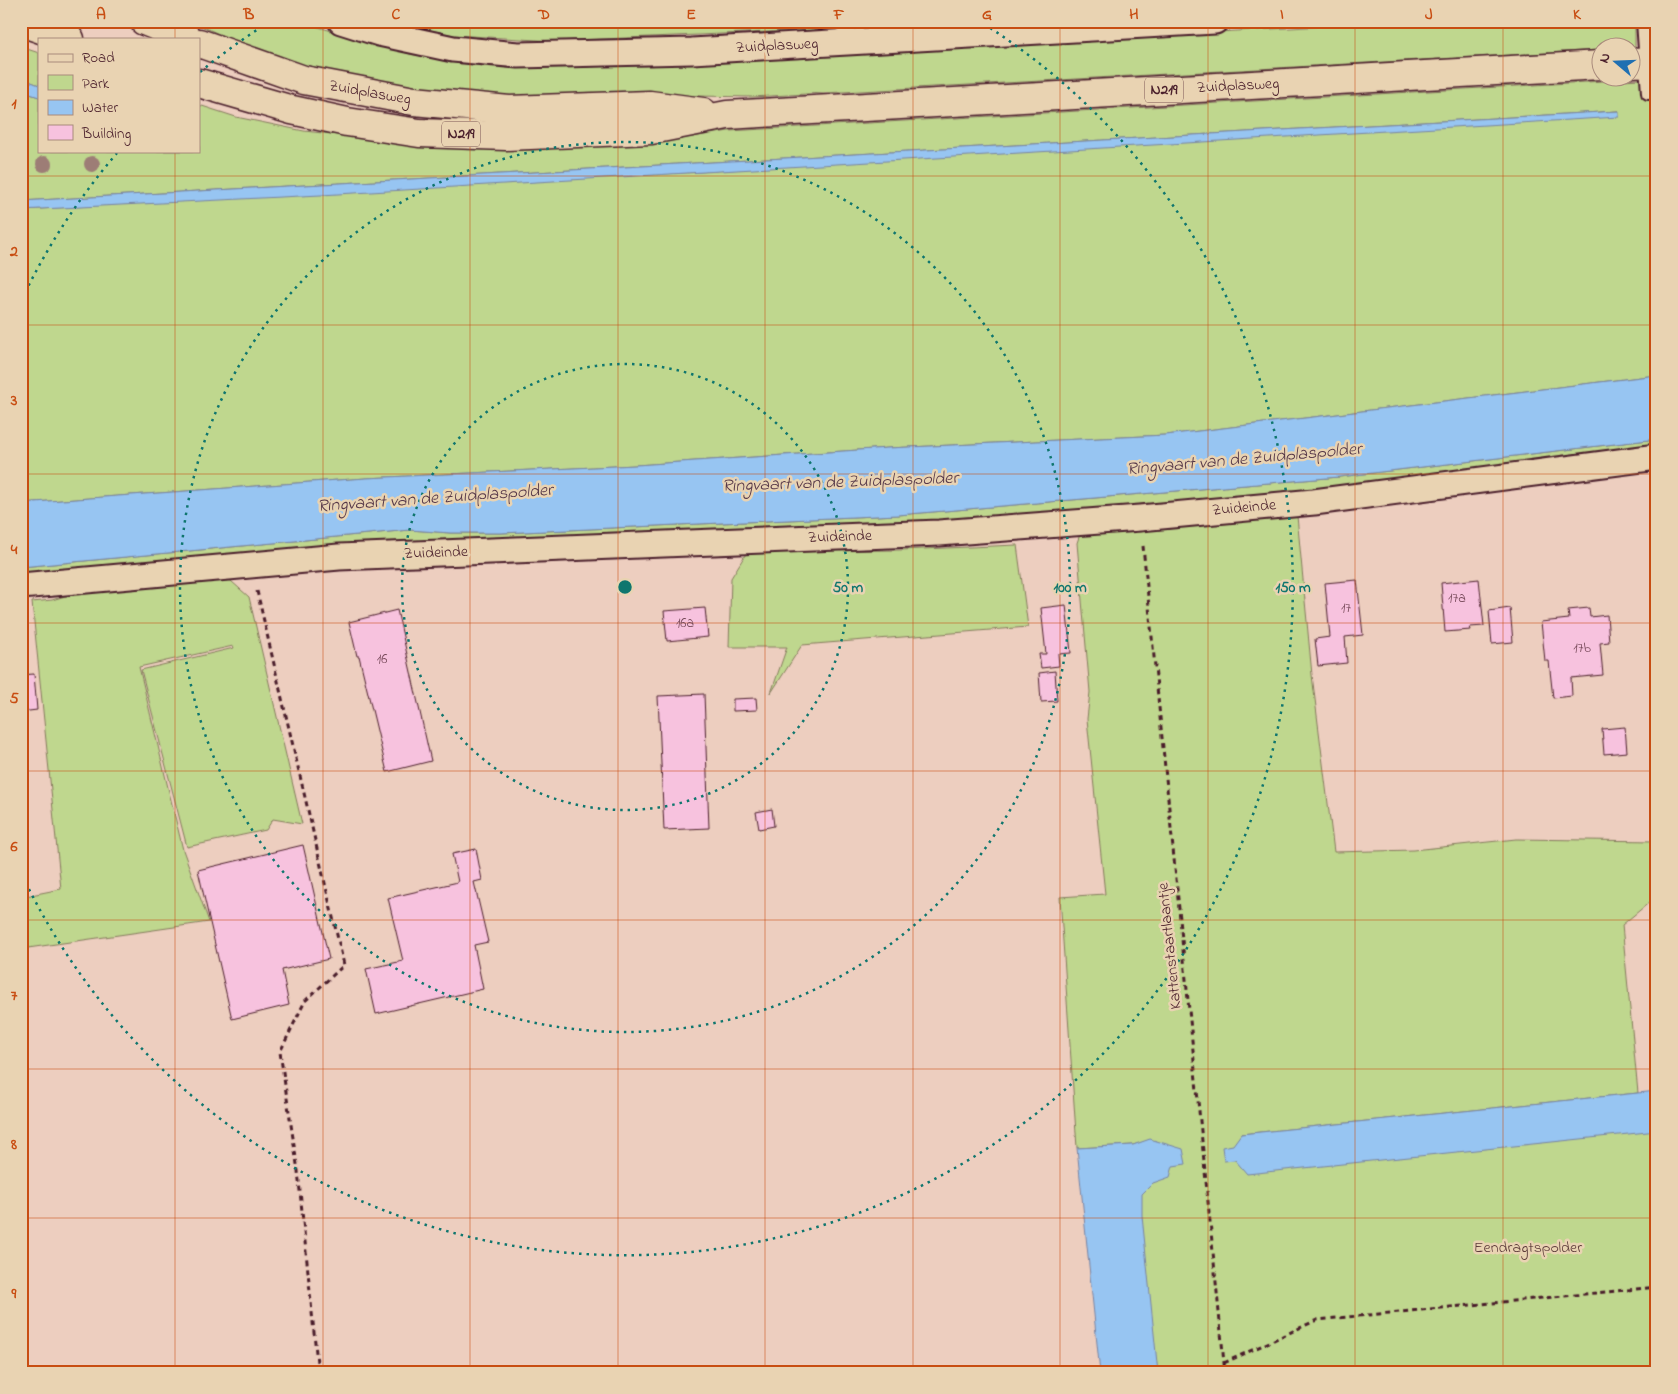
<svg xmlns="http://www.w3.org/2000/svg" width="1678" height="1394" font-family="'Indie Flower',sans-serif">
<style>
.green{fill:#bfd78e;stroke:#847b5c}
.water{fill:#97c5f2;stroke:#7883a2}
.building{fill:#f7c2de;stroke:#4a1f2b}
.lines{fill:none;stroke-linecap:round;stroke-linejoin:round}
.lane-casing{stroke:#4a1f2b;stroke-width:16}
.street-casing{stroke:#4a1f2b;stroke-width:29}
.primary-casing{stroke:#4a1f2b;stroke-width:31}
.path{stroke:#4a1f2b;stroke-width:3;stroke-dasharray:5 4;stroke-linecap:butt}
.lane{stroke:#e9d3b2;stroke-width:12}
.street{stroke:#e9d3b2;stroke-width:25}
.primary{stroke:#e9d3b2;stroke-width:28}
.tree{fill:#9d7d76}
.grid{fill:none;stroke:#c84d12;stroke-width:1;stroke-opacity:0.55}
.ring{fill:none;stroke:#0f766e;stroke-width:2.5;stroke-dasharray:2.5 5}
.labels{text-anchor:middle;dominant-baseline:central;stroke-width:5;stroke-linejoin:round;paint-order:stroke}
.number-label{font-size:14px;fill:#754858}
.shield{fill:#e9d3b2;stroke:#7a5554;stroke-width:1}
.shield-label{font-size:15px;font-weight:bold;fill:#4a1f2b}
.street-label{font-size:16px;fill:#4a1f2b;stroke:#e9d3b2}
.park-label{font-size:16px;fill:#5c3b3a;stroke:#e9d3b2}
.water-label{font-size:18px;font-style:italic;fill:#563849;stroke:#e9d3b2}
.centre{fill:#0f766e;stroke:#e9d3b2;stroke-width:2.5}
.ring-label{font-size:15px;text-anchor:middle;font-weight:bold;fill:#0f766e;stroke:#e9d3b2;stroke-width:5;stroke-linejoin:round;paint-order:stroke}
.neatline{fill:none;stroke:#c84d12;stroke-width:2}
.grid-label{font-size:16px;text-anchor:middle;font-weight:bold;fill:#c84d12}
</style>
<rect width="100%" height="100%" fill="#edcebf"/>
<filter id="ink" filterUnits="userSpaceOnUse"><feTurbulence type="fractalNoise" baseFrequency=".02" numOctaves="2"/><feDisplacementMap in="SourceGraphic" scale="10" xChannelSelector="R" yChannelSelector="G"/><feConvolveMatrix kernelMatrix="1 2 1 2 8 2 1 2 1" color-interpolation-filters="sRGB"/></filter>
<g filter="url(#ink)">
<g class="green">
<path d="M 190,21 L 298,21 L 410,54 L 451,61 L 521,68 L 589,67 L 1416,21 L 1632,21 L 1635,29 L 1635,49 L 1600,48 L 1600,50 L 752,97 L 645,95 L 515,99 L 355,82 L 268,56 Z"/>
<path d="M 388,21 L 911,21 L 912,26 L 554,41 L 454,35 Z"/>
<path d="M 1652,21 L 1657,21 L 1657,46 L 1651,46 Z"/>
<path d="M 21,47 L 39,53 L 39,85 L 21,78 Z"/>
<path d="M 1657,78 L 1657,375 L 1166,435 L 888,448 L 636,465 L 366,478 L 21,503 L 21,210 L 699,172 L 1619,111 L 21,201 L 21,91 L 39,97 L 39,151 L 199,151 L 199,105 L 236,117 L 304,131 L 424,144 L 530,150 L 673,140 L 729,131 Z"/>
<path d="M 1657,439 L 1657,444 L 1354,486 L 971,519 L 375,544 L 21,573 L 21,567 L 410,530 L 450,533 L 501,533 L 898,515 L 1339,477 Z"/>
<path d="M 1297,516 L 1312,675 L 1334,852 L 1414,850 L 1516,839 L 1654,841 L 1657,896 L 1622,925 L 1638,1093 L 1241,1134 L 1657,1111 L 1657,1373 L 1136,1373 L 1117,1162 L 1150,1140 L 1133,1145 L 1077,1148 L 1060,897 L 1105,894 L 1087,719 L 1090,692 L 1077,543 L 1080,534 Z"/>
<path d="M 1017,545 L 1028,627 L 802,645 L 771,693 L 787,647 L 729,647 L 731,578 L 747,552 L 900,550 Z"/>
<path d="M 219,580 L 231,581 L 249,597 L 302,824 L 273,819 L 266,830 L 187,847 L 141,670 L 234,648 L 233,646 L 139,667 L 183,850 L 209,922 L 21,949 L 21,897 L 61,889 L 32,602 L 52,600 L 72,594 Z"/>
</g>
<g class="water">
<path d="M 21,78 L 39,85 L 39,97 L 21,91 Z"/>
<path d="M 1619,111 L 1619,117 L 321,195 L 21,210 L 21,201 Z"/>
<path d="M 1657,375 L 1657,439 L 1339,477 L 898,515 L 501,533 L 450,533 L 410,530 L 21,567 L 21,503 L 366,478 L 636,465 L 888,448 L 1166,435 Z"/>
<path d="M 1657,1091 L 1657,1131 L 1247,1174 L 1235,1160 L 1224,1161 L 1222,1147 L 1233,1145 L 1241,1134 Z"/>
<path d="M 1150,1139 L 1183,1149 L 1186,1164 L 1173,1166 L 1170,1177 L 1153,1183 L 1142,1194 L 1142,1216 L 1158,1373 L 1100,1373 L 1077,1148 L 1133,1145 Z"/>
</g>
<g class="building">
<path d="M 1479,579 L 1484,626 L 1470,627 L 1471,630 L 1445,632 L 1441,583 Z"/>
<path d="M 1357,580 L 1363,635 L 1345,637 L 1347,663 L 1318,666 L 1315,639 L 1330,637 L 1325,583 Z"/>
<path d="M 1066,605 L 1071,653 L 1058,654 L 1059,666 L 1041,668 L 1039,654 L 1046,654 L 1041,608 Z"/>
<path d="M 705,608 L 708,637 L 667,641 L 664,611 Z"/>
<path d="M 1510,608 L 1513,642 L 1492,644 L 1489,611 Z"/>
<path d="M 1589,608 L 1590,617 L 1607,615 L 1609,642 L 1600,643 L 1603,675 L 1571,678 L 1572,696 L 1553,698 L 1549,661 L 1545,661 L 1541,622 L 1569,619 L 1568,610 Z"/>
<path d="M 397,610 L 431,761 L 387,772 L 359,656 L 357,656 L 349,622 Z"/>
<path d="M 1055,671 L 1057,701 L 1041,702 L 1039,673 Z"/>
<path d="M 34,674 L 37,710 L 21,712 L 21,675 Z"/>
<path d="M 704,694 L 709,828 L 664,830 L 658,696 Z"/>
<path d="M 756,698 L 757,710 L 733,711 L 733,699 Z"/>
<path d="M 1625,727 L 1627,752 L 1604,754 L 1602,729 Z"/>
<path d="M 772,809 L 774,826 L 759,829 L 756,812 Z"/>
<path d="M 303,845 L 329,959 L 282,970 L 289,1005 L 232,1019 L 198,870 Z"/>
<path d="M 476,849 L 482,880 L 474,882 L 488,942 L 474,945 L 483,989 L 376,1014 L 366,969 L 403,961 L 388,898 L 458,882 L 452,854 Z"/>
</g>
<g class="lines">
<g class="lane-casing">
<path id="lane" d="M 1643,21 L 1648,93"/>
</g>
<g class="street-casing">
<g id="street">
<path d="M 341,21 L 379,33 L 453,49 L 518,55 L 692,51 L 1215,21"/>
<path d="M 21,586 L 339,557 L 939,533 L 1140,518 L 1314,502 L 1657,457"/>
</g>
</g>
<g class="primary-casing">
<g id="primary">
<path d="M 144,21 L 188,39"/>
<path d="M 21,22 L 70,39"/>
<path d="M 199,43 L 304,80 L 414,101 L 509,110 L 650,105 L 703,112"/>
<path d="M 1630,63 L 1657,62"/>
<path d="M 199,83 L 292,110 L 347,122 L 419,133 L 506,136 L 651,130 L 727,115 L 1600,65"/>
</g>
</g>
<g class="path">
<path d="M 1143,546 L 1225,1373"/>
<path d="M 257,591 L 344,965 L 305,1001 L 280,1052 L 298,1171 L 318,1373"/>
<path d="M 1224,1363 L 1317,1320 L 1657,1287"/>
</g>
<use href="#lane" class="lane"/>
<use href="#street" class="street"/>
<use href="#primary" class="primary"/>
</g>
<g class="tree">
<circle cx="44" cy="164" r="8"/>
<circle cx="92" cy="164" r="8"/>
</g>
</g>
<path class="grid" d="M 175,21 L 175,39M 323,21 L 323,1373M 470,21 L 470,1373M 618,21 L 618,1373M 765,21 L 765,1373M 913,21 L 913,1373M 1060,21 L 1060,1373M 1208,21 L 1208,1373M 1355,21 L 1355,1373M 1503,21 L 1503,1373M 175,151 L 175,1373M 21,176 L 1657,176M 21,325 L 1657,325M 21,474 L 1657,474M 21,623 L 1657,623M 21,771 L 1657,771M 21,920 L 1657,920M 21,1069 L 1657,1069M 21,1218 L 1657,1218"/>
<g class="ring">
<circle cx="625" cy="587" r="223"/>
<circle cx="625" cy="587" r="445"/>
<path d="M22 299A668 668 0 0 1 117 153M200 72A668 668 0 0 1 266 24M984 24A668 668 0 1 1 22 875"/>
</g>
<g class="labels">
<g class="number-label">
<text x="1457" y="598">17a</text>
<text x="1346" y="608">17</text>
<text x="685" y="623">16a</text>
<text x="1582" y="648">17b</text>
<text x="382" y="659">16</text>
</g>
<g class="shield">
<rect x="1145" y="77.5" width="38" height="25" rx="4"/>
<rect x="442" y="121.5" width="38" height="25" rx="4"/>
</g>
<g class="shield-label">
<text x="1164" y="90">N219</text>
<text x="461" y="134">N219</text>
</g>
<g class="street-label">
<text transform="translate(777 46) rotate(-3)">Zuidplasweg</text>
<text transform="translate(1238 86) rotate(-3)">Zuidplasweg</text>
<text transform="translate(370 93) rotate(10)">Zuidplasweg</text>
<text transform="translate(1244 508) rotate(-5)">Zuideinde</text>
<text transform="translate(840 537) rotate(-2)">Zuideinde</text>
<text transform="translate(436 553) rotate(-2)">Zuideinde</text>
<text transform="translate(1170 946) rotate(-96)">Kattenstaartlaantje</text>
</g>
<g class="park-label">
<text x="1528" y="1248">Eendragtspolder</text>
</g>
<g class="water-label">
<text transform="translate(1244 460) rotate(-5)">Ringvaart van de Zuidplaspolder</text>
<text transform="translate(840 483) rotate(-2)">Ringvaart van de Zuidplaspolder</text>
<text transform="translate(435 499) rotate(-4)">Ringvaart van de Zuidplaspolder</text>
</g>
</g>
<circle cx="625" cy="587" r="8" class="centre"/>
<g class="ring-label">
<text x="848" y="592">50 m</text>
<text x="1070" y="592">100 m</text>
<text x="1293" y="592">150 m</text>
</g>
<rect width="1678" height="1394" fill="none" stroke="#e9d3b2" stroke-width="55"/>
<rect x="38" y="38" width="162" height="115" fill="#e9d3b2" stroke="#a98b7c"/>
<rect x="48" y="54" width="25" height="8" fill="#e9d3b2" stroke="#a98b7c"/>
<text x="82" y="62" font-size="15" fill="#4a1f2b">Road</text>
<rect x="48" y="75" width="25" height="15" fill="#bfd78e" stroke="#a98b7c"/>
<text x="82" y="88" font-size="15" fill="#4a1f2b">Park</text>
<rect x="48" y="100" width="25" height="15" fill="#97c5f2" stroke="#a98b7c"/>
<text x="82" y="112" font-size="15" fill="#4a1f2b">Water</text>
<rect x="48" y="125" width="25" height="15" fill="#f7c2de" stroke="#a98b7c"/>
<text x="82" y="138" font-size="15" fill="#4a1f2b">Building</text>
<g transform="translate(1616 62) rotate(289)"><circle r="24" fill="#e9d3b2" stroke="#a98b7c"/>
<path d="M0-4L9 19L0 12L-9 19Z" fill="#1f6fb2"/>
<text y="-8" font-size="14" font-weight="bold" text-anchor="middle" fill="#4a1f2b">N</text>
</g>
<rect x="28" y="28" width="1622" height="1338" class="neatline"/>
<g class="grid-label">
<text x="101" y="19">A</text>
<text x="249" y="19">B</text>
<text x="396" y="19">C</text>
<text x="544" y="19">D</text>
<text x="691" y="19">E</text>
<text x="839" y="19">F</text>
<text x="987" y="19">G</text>
<text x="1134" y="19">H</text>
<text x="1282" y="19">I</text>
<text x="1429" y="19">J</text>
<text x="1577" y="19">K</text>
<text x="14" y="108">1</text>
<text x="14" y="256">2</text>
<text x="14" y="405">3</text>
<text x="14" y="554">4</text>
<text x="14" y="703">5</text>
<text x="14" y="851">6</text>
<text x="14" y="1000">7</text>
<text x="14" y="1149">8</text>
<text x="14" y="1298">9</text>
</g>
</svg>
